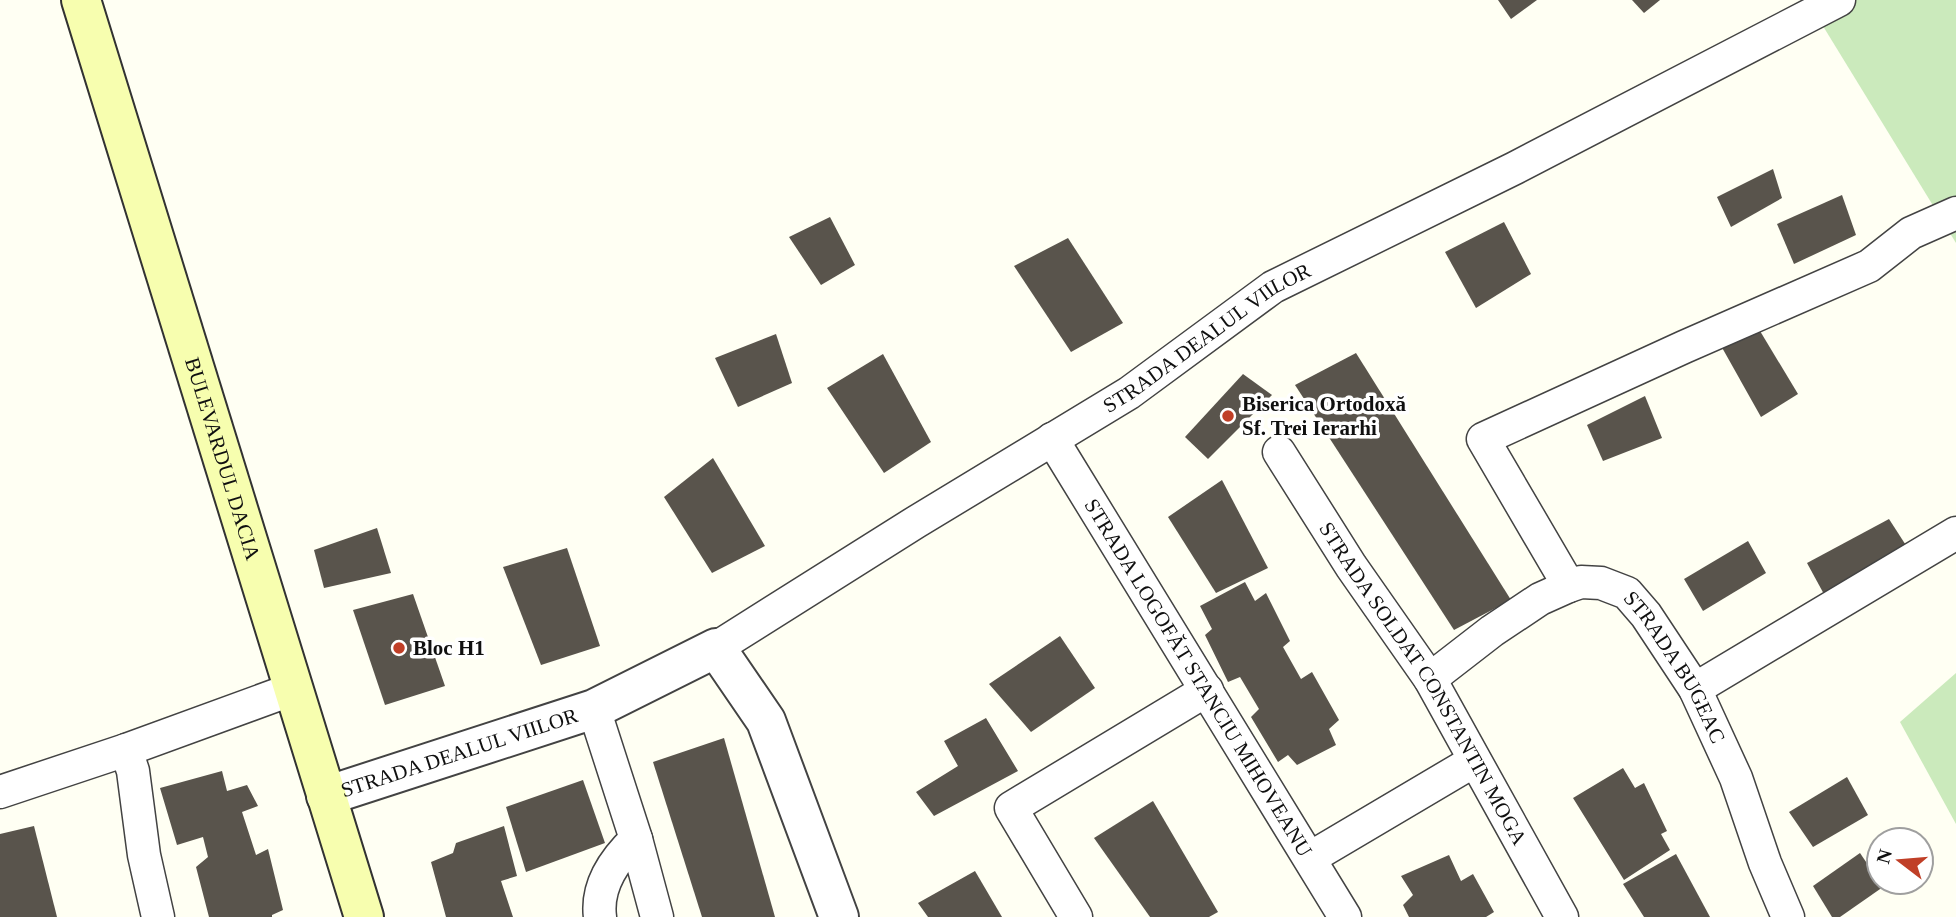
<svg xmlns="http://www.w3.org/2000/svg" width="1956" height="917" font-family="Georgia,serif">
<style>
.green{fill:#cbeabc}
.building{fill:#59544c}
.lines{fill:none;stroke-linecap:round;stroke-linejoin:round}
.minor-casing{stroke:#434343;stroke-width:35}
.tertiary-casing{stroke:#434343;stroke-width:42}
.secondary-casing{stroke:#323232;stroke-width:42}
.minor{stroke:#fff;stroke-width:32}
.tertiary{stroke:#fff;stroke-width:38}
.secondary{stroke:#f7feaf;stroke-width:38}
.poi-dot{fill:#c03f27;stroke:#fff;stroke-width:2.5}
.labels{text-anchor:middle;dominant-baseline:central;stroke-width:7;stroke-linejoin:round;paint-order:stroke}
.street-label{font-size:21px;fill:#101010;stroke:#fff}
.poi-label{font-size:21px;font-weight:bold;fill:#101010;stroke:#fff;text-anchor:start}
</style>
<rect width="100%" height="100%" fill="#fffff3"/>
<g class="green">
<path d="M 1807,0 L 1956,0 L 1956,243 Z"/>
<path d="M 1956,673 L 1956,824 L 1900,722 Z"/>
</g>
<g class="building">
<path d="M 1498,0 L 1537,0 L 1511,19 Z"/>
<path d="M 1632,0 L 1660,0 L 1644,13 Z"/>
<path d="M 1773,169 L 1782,198 L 1731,227 L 1717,197 Z"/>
<path d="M 1842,195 L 1856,235 L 1794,264 L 1777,224 Z"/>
<path d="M 830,217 L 855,265 L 821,285 L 789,237 Z"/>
<path d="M 1504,222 L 1531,274 L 1476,308 L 1445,252 Z"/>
<path d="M 1068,238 L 1123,323 L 1071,352 L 1014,266 Z"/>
<path d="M 1757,326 L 1798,394 L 1761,417 L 1720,344 Z"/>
<path d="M 776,334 L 792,383 L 738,407 L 715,358 Z"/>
<path d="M 1356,353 L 1511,600 L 1454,630 L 1295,385 Z"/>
<path d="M 883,354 L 931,442 L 884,473 L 827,388 Z"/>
<path d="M 1243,374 L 1272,395 L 1208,459 L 1185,437 Z"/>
<path d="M 1645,396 L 1662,438 L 1603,461 L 1587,425 Z"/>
<path d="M 713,458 L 765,546 L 712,573 L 664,497 Z"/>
<path d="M 1222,480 L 1268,568 L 1216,593 L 1168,517 Z"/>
<path d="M 1889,519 L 1909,550 L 1825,596 L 1807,563 Z"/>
<path d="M 377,528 L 391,573 L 324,588 L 314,550 Z"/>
<path d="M 1748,541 L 1766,573 L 1703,611 L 1684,579 Z"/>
<path d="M 567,548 L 600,646 L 541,665 L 503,567 Z"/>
<path d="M 1245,582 L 1255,601 L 1266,593 L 1290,641 L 1283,647 L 1301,679 L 1312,672 L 1339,720 L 1329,729 L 1336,745 L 1297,765 L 1288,755 L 1278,762 L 1251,717 L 1259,709 L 1240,677 L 1228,682 L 1205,635 L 1212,629 L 1200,606 Z"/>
<path d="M 413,594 L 445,686 L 385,705 L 353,610 Z"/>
<path d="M 1060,636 L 1095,688 L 1031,732 L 989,684 Z"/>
<path d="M 986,718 L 1018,771 L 934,816 L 916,792 L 958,766 L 944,741 Z"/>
<path d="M 724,738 L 775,917 L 702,917 L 653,762 Z"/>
<path d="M 1623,768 L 1635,788 L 1644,783 L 1667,831 L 1661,834 L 1670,850 L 1624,880 L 1573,798 Z"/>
<path d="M 222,771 L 227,791 L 247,785 L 258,806 L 242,812 L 256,855 L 268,849 L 283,910 L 272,915 L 272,917 L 209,917 L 196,867 L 208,857 L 203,837 L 177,845 L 160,788 Z"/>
<path d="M 1847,777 L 1868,815 L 1813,847 L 1789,812 Z"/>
<path d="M 583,780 L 605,843 L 526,872 L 506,807 Z"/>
<path d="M 1153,801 L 1218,912 L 1209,917 L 1150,917 L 1094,838 Z"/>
<path d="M 34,826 L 57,917 L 0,917 L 0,834 Z"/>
<path d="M 504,826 L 517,876 L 501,881 L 513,917 L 446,917 L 431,862 L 453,853 L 456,843 Z"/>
<path d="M 1860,853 L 1883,887 L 1840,917 L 1832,917 L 1813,886 Z"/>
<path d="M 1676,854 L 1710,917 L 1644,917 L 1623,884 Z"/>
<path d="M 1449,855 L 1461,881 L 1473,874 L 1494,912 L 1486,917 L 1409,917 L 1403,905 L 1413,895 L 1401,876 Z"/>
<path d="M 975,871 L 1002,917 L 928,917 L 918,903 Z"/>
</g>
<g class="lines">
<g class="minor-casing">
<g id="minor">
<path id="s1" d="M 1052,439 L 1345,917"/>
<path id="s2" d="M 1279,452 L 1351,566 L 1430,679 L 1562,917"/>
<path d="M 1569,586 L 1483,439 L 1684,347 L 1869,266 L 1911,233 L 1956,213"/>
<path id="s3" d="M 716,648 L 916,522 L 1129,393 L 1273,287 L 1515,168 L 1839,0"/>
<path id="s4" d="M 1430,679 L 1492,631 L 1540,599 L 1569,586 L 1581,582 L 1601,583 L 1627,593 L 1646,615 L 1695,689 L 1736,778 L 1765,863 L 1788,917"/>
<path d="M 1695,689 L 1956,533"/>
<path d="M 594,709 L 636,839 C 615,859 596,886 600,917"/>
<path d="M 126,750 L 133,771 L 144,855 L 158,917"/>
<path d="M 0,792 L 126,750 L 293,689"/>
<path d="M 636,839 L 657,917"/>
<path d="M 1310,858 L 1474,761"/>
<path d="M 1076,917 L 1011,808 L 1207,690"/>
</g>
</g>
<g class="tertiary-casing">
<g id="tertiary">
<path id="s5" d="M 326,796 L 594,709 L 716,648 L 766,721 L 839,917"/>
</g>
</g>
<g class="secondary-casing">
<g id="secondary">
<path id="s6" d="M 81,0 L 364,917"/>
</g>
</g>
<use href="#minor" class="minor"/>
<use href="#tertiary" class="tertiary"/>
<use href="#secondary" class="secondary"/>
</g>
<g class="poi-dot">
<circle cx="1228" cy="416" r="7"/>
<circle cx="399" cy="648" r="7"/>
</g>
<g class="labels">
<g class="street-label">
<text stroke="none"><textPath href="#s3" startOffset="581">STRADA DEALUL VIILOR</textPath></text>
<text stroke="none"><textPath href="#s6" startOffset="480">BULEVARDUL DACIA</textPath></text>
<text stroke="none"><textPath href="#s4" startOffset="317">STRADA BUGEAC</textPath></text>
<text stroke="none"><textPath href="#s1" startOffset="280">STRADA LOGOFĂT STANCIU MIHOVEANU</textPath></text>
<text stroke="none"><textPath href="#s2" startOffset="273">STRADA SOLDAT CONSTANTIN MOGA</textPath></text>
<text stroke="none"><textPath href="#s5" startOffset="140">STRADA DEALUL VIILOR</textPath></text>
</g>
<g class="poi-label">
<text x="1242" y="404">Biserica Ortodoxă<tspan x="1242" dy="24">Sf. Trei Ierarhi</tspan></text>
<text x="413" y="648">Bloc H1</text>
</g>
</g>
<g transform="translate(1900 861) rotate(286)"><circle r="33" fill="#ffffff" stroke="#9f9f9f" stroke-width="2"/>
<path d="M0-5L12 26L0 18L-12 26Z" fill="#c03f27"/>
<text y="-10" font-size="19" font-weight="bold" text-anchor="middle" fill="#101010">N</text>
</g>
</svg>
